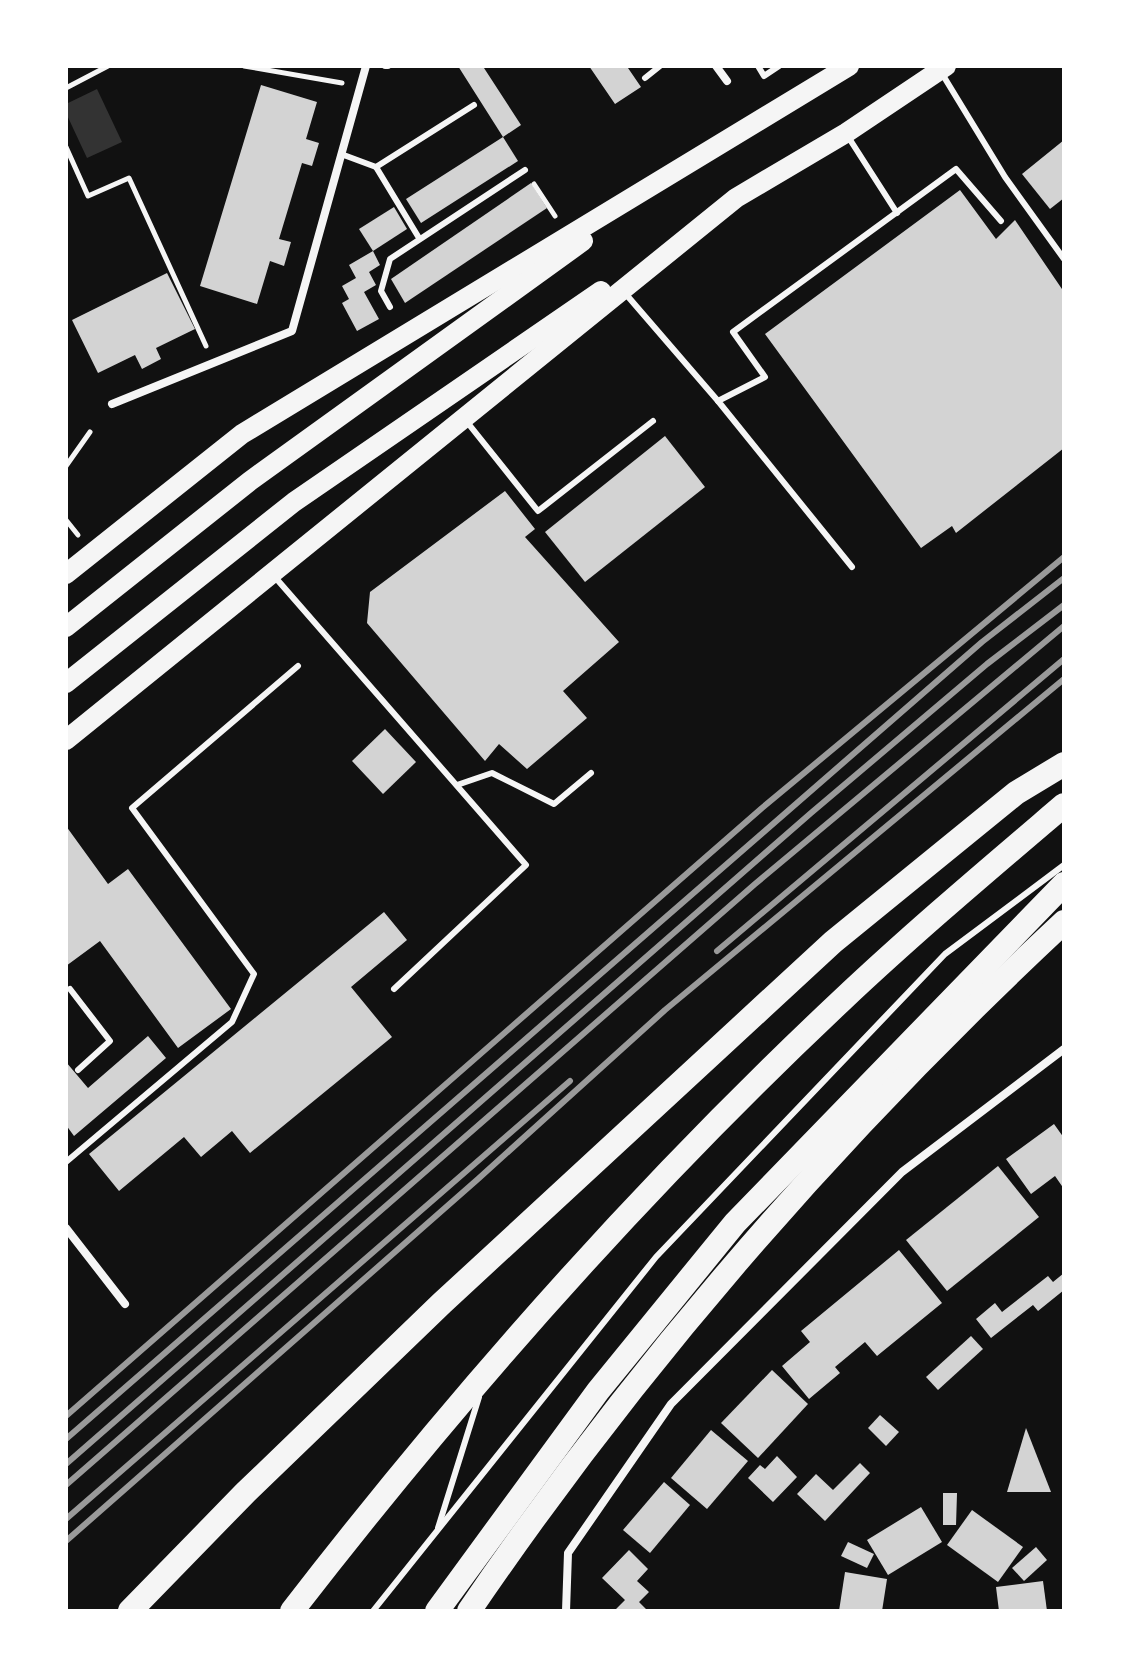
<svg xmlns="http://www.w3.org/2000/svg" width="1130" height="1677" font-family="'Open Sans',sans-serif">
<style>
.water{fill:#333}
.building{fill:#d3d3d3}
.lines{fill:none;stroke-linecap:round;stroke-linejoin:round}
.path{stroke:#f5f5f5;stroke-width:5}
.service{stroke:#f5f5f5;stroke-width:6}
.minor{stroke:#f5f5f5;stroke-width:8}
.primary{stroke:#f5f5f5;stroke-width:20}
.motorway{stroke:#f5f5f5;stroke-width:24}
.rail{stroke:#9a9a9a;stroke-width:6}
</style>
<rect width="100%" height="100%" fill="#111"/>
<path class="water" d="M 97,89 L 122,142 L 87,158 L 66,113 L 66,104 Z"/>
<g class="building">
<path d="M 458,66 L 488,66 L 484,68 L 521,125 L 503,137 L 518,161 L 421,223 L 406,199 L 503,137 Z"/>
<path d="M 589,66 L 631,66 L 628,68 L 641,87 L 615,104 Z"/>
<path d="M 261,85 L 317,102 L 306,139 L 319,143 L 312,166 L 302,163 L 279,239 L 291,242 L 284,266 L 270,261 L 257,304 L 200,286 Z"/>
<path d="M 1064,140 L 1064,198 L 1050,209 L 1022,174 Z"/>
<path d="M 531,183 L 547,208 L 405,303 L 391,279 Z"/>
<path d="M 960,190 L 996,239 L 1015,220 L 1064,292 L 1064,448 L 956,533 L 952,526 L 921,548 L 765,334 Z"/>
<path d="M 394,207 L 407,229 L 373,251 L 359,229 Z"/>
<path d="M 373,251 L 380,265 L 369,272 L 376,285 L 364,292 L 379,319 L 357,331 L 342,303 L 349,299 L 342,286 L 356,278 L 349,265 Z"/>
<path d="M 167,273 L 195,329 L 156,348 L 161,359 L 142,369 L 135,355 L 98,373 L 72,320 Z"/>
<path d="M 665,436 L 705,487 L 585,582 L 545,532 Z"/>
<path d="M 505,491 L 535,529 L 525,537 L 619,642 L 563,691 L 587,718 L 527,769 L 499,744 L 485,761 L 367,623 L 370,592 Z"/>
<path d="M 385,729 L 416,762 L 383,794 L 352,761 Z"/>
<path d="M 66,826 L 108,884 L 128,869 L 231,1009 L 178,1048 L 100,941 L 66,966 Z"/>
<path d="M 384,912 L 407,940 L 351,987 L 392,1037 L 250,1153 L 232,1131 L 201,1157 L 184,1137 L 119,1191 L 89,1154 Z"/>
<path d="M 148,1036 L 166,1058 L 74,1136 L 66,1125 L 66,1062 L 88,1088 Z"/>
<path d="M 1054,1124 L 1064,1138 L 1064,1189 L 1055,1176 L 1031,1194 L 1006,1159 Z"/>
<path d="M 998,1166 L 1039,1217 L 947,1291 L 906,1240 Z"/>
<path d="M 899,1250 L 942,1303 L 877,1356 L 865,1342 L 835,1367 L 840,1373 L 809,1399 L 782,1366 L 810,1342 L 801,1331 Z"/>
<path d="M 1064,1273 L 1064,1290 L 1038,1311 L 1033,1305 L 991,1338 L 976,1319 L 995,1303 L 1002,1312 L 1048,1276 L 1053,1282 Z"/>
<path d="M 971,1336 L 983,1349 L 938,1390 L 926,1377 Z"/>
<path d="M 772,1370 L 808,1404 L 758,1458 L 721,1423 Z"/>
<path d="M 880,1415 L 899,1432 L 886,1446 L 868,1428 Z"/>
<path d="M 1026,1428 L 1051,1492 L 1007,1492 Z"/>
<path d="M 711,1430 L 748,1461 L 707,1509 L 671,1478 Z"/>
<path d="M 777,1456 L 797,1477 L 773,1502 L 748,1478 L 760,1465 L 765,1469 Z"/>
<path d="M 860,1463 L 870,1473 L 825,1521 L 797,1494 L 816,1474 L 833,1490 Z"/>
<path d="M 664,1482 L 690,1505 L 650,1553 L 623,1530 Z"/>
<path d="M 943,1493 L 957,1493 L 956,1525 L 943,1525 Z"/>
<path d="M 921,1507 L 942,1542 L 888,1575 L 867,1540 Z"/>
<path d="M 972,1510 L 1023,1547 L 998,1582 L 947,1545 Z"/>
<path d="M 848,1542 L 874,1554 L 867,1568 L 841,1556 Z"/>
<path d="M 1036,1547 L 1047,1560 L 1024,1581 L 1012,1568 Z"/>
<path d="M 629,1550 L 648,1569 L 637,1581 L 649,1592 L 639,1602 L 648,1611 L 614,1611 L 625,1600 L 602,1578 Z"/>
<path d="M 845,1572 L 887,1579 L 882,1611 L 839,1611 Z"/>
<path d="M 1043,1581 L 1047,1611 L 999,1611 L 996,1587 Z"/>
</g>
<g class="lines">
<g class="path">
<path d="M 244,66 L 342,83"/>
<path d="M 66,88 L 108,66"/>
<path d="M 66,147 L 88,196 L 129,178 L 206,346"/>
<path d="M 534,184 L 555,216"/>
<path d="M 66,466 L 90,432"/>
<path d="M 66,520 L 78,535"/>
</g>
<g class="service">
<path d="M 385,66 L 388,66"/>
<path d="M 758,66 L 764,76 L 779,66"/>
<path d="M 941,72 L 1005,177 L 1064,259"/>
<path d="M 645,78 L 660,66"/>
<path d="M 847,135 L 897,213"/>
<path d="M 341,154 L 376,167 L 474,105"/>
<path d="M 376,167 L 419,238"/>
<path d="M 624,292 L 718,401"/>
<path d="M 390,307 L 381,291 L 390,259 L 525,170"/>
<path d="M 467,422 L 538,511 L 653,421"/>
<path d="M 852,567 L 718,401 L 765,377 L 733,332 L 956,169 L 1001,221"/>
<path d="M 274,576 L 526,865 L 394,989"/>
<path d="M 457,785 L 492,773 L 554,804 L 591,773"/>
<path d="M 70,989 L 110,1041 L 78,1070"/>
<path d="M 66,1162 L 232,1022 L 254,974 L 132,808 L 298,666"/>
<path d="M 438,1528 L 479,1397"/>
<path d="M 373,1611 L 656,1257 L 945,954 L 1064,865"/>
</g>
<g class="minor">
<path d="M 716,66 L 727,81"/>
<path d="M 112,404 L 292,331 L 366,66"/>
<path d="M 66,1228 L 125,1304"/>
<path d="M 566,1611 L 568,1553 L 671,1404 L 902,1172 L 1064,1049"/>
</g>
<g class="primary">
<path d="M 66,574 L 242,434 L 849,66"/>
<path d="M 66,627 L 250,481 L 583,241"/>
<path d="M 66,683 L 294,502 L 601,291"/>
<path d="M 66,740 L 736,198 L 846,133 L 946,66"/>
</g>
<g class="motorway">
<path d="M 130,1611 L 245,1493 L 442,1303 L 833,942 L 1016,793 L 1064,764"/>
<path d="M 292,1611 C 459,1395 642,1188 841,1001 C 913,933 989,869 1064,805"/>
<path d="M 437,1611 L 598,1391 L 735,1223 L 1064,884"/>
<path d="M 469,1611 C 640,1360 842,1129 1064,922"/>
</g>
<g class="rail">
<path d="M 717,951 L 1064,659"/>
<path d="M 66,1416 L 762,808 L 1064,557"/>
<path d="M 66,1439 L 982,642 L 1064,578"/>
<path d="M 66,1464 L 811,813 L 987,664 L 1064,605"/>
<path d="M 66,1485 L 755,884 L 1064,626"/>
<path d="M 66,1519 L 570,1081"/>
<path d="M 66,1541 L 478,1179 L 665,1010 L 1064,679"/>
</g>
</g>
<rect width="1130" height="1677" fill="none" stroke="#ffffff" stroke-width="136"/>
</svg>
